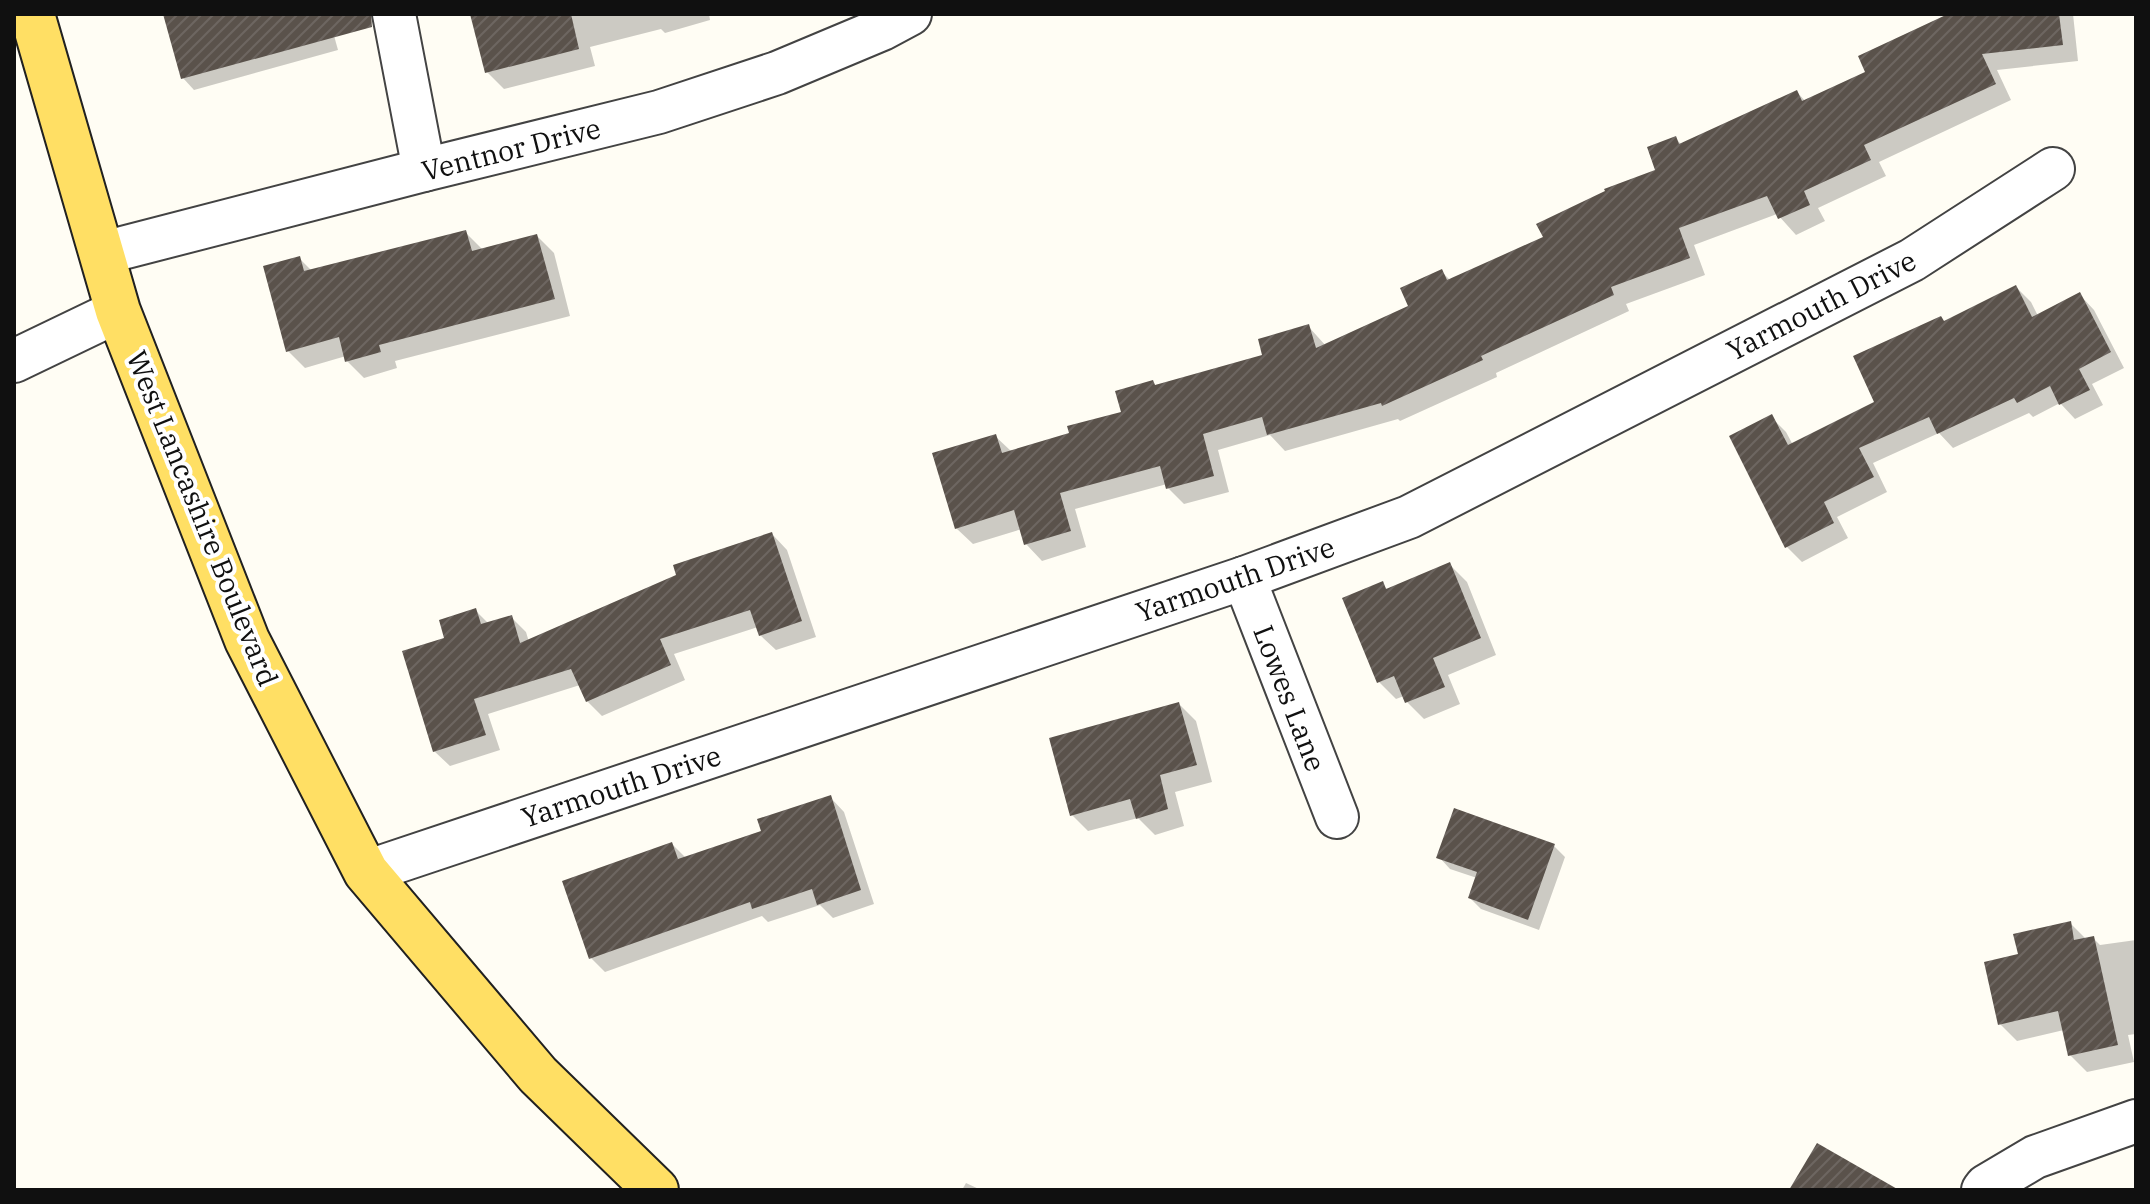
<svg xmlns="http://www.w3.org/2000/svg" width="2150" height="1204" font-family="'IBM Plex Serif',serif">
<style>
.shadow{fill:#0003}
.building{fill:url(#building-hatch)}
.lines{fill:none;stroke-linecap:round;stroke-linejoin:round}
.minor-casing{stroke:#434343;stroke-width:46}
.major-casing{stroke:#212121;stroke-width:48}
.minor{stroke:#fff;stroke-width:42}
.major{stroke:#ffdf64;stroke-width:44}
.labels{text-anchor:middle;dominant-baseline:central;stroke-width:8;stroke-linejoin:round;paint-order:stroke}
.street-label{font-size:28px;fill:#101010;stroke:#fff}
</style>
<defs>
<pattern id="building-hatch" width="6" height="6" patternUnits="userSpaceOnUse" patternTransform="scale(2)"><rect width="6" height="6" fill="#5a524b"/><path d="M-1 1l2-2M0 6l6-6M5 7l2-2" fill="none" stroke="#6d6661"/></pattern>
</defs>
<rect width="100%" height="100%" fill="#fffdf4"/>
<g class="shadow">
<path d="M 165,14 L 328,14 L 338,50 L 194,90 L 183,78 Z"/>
<path d="M 472,14 L 709,14 L 710,20 L 665,33 L 661,29 L 590,47 L 595,66 L 504,89 L 487,72 Z"/>
<path d="M 1953,14 L 2073,14 L 2078,61 L 1997,70 L 2011,100 L 1879,162 L 1886,176 L 1818,208 L 1825,221 L 1796,235 L 1777,214 L 1694,245 L 1705,275 L 1626,304 L 1629,311 L 1496,373 L 1497,377 L 1400,421 L 1398,419 L 1285,451 L 1270,435 L 1218,450 L 1229,492 L 1184,504 L 1168,488 L 1167,484 L 1075,509 L 1086,547 L 1042,561 L 1026,544 L 1022,529 L 973,544 L 956,528 L 995,436 L 1012,452 L 1071,434 L 1123,413 L 1153,383 L 1156,386 L 1265,356 L 1308,326 L 1326,346 L 1410,307 L 1442,272 L 1451,281 L 1545,238 L 1658,171 L 1675,138 L 1682,145 L 1797,92 L 1806,102 L 1868,73 Z"/>
<path d="M 466,233 L 483,250 L 537,236 L 554,253 L 570,316 L 395,361 L 397,368 L 364,378 L 347,361 L 346,356 L 305,368 L 288,351 L 299,258 L 312,271 Z"/>
<path d="M 2016,287 L 2031,302 L 2038,316 L 2080,295 L 2094,310 L 2124,368 L 2092,384 L 2103,405 L 2075,419 L 2060,403 L 2033,417 L 2029,413 L 1953,448 L 1939,433 L 1873,463 L 1887,492 L 1837,517 L 1848,538 L 1802,562 L 1787,547 L 1771,417 L 1786,432 L 1793,445 L 1876,403 L 1946,323 Z"/>
<path d="M 772,534 L 787,550 L 816,637 L 776,650 L 760,635 L 758,627 L 674,654 L 685,680 L 602,716 L 587,701 L 580,685 L 488,714 L 500,750 L 450,766 L 434,751 L 447,639 L 476,611 L 489,624 L 511,617 L 526,632 L 529,642 Z"/>
<path d="M 1450,565 L 1467,582 L 1496,655 L 1448,675 L 1460,704 L 1424,719 L 1407,702 L 1404,696 L 1396,699 L 1379,682 L 1382,584 L 1388,590 Z"/>
<path d="M 1179,704 L 1196,721 L 1212,782 L 1175,792 L 1184,826 L 1155,835 L 1138,818 L 1088,831 L 1071,814 Z"/>
<path d="M 830,797 L 844,812 L 874,904 L 833,918 L 820,905 L 768,922 L 762,916 L 605,972 L 591,958 L 672,844 L 686,858 L 763,832 Z"/>
<path d="M 1554,846 L 1565,857 L 1539,930 L 1481,909 L 1470,898 L 1477,878 L 1450,869 L 1439,857 Z"/>
<path d="M 2070,923 L 2086,939 L 2093,938 L 2100,945 L 2136,940 L 2136,1034 L 2128,1035 L 2134,1062 L 2087,1072 L 2070,1055 L 2064,1030 L 2017,1041 L 2000,1024 L 2020,955 Z"/>
<path d="M 966,1183 L 981,1190 L 962,1190 Z"/>
</g>
<g class="building">
<path d="M 163,14 L 371,14 L 372,27 L 181,79 Z"/>
<path d="M 470,14 L 571,14 L 579,49 L 485,73 Z"/>
<path d="M 1948,14 L 2059,14 L 2063,45 L 1982,54 L 1996,84 L 1864,145 L 1871,160 L 1804,191 L 1810,205 L 1778,219 L 1767,196 L 1679,228 L 1690,258 L 1611,287 L 1614,295 L 1481,356 L 1483,360 L 1382,406 L 1381,403 L 1267,435 L 1262,417 L 1203,434 L 1214,476 L 1166,489 L 1160,466 L 1060,493 L 1071,531 L 1024,545 L 1014,510 L 955,529 L 932,453 L 996,434 L 1002,453 L 1069,433 L 1067,426 L 1121,412 L 1115,391 L 1153,380 L 1155,385 L 1262,355 L 1258,339 L 1309,324 L 1316,348 L 1408,306 L 1400,288 L 1442,269 L 1447,280 L 1543,237 L 1536,224 L 1605,191 L 1604,189 L 1655,170 L 1647,147 L 1676,136 L 1679,144 L 1797,90 L 1802,101 L 1865,72 L 1858,56 Z"/>
<path d="M 466,230 L 472,251 L 537,234 L 555,299 L 379,345 L 381,352 L 345,362 L 339,337 L 286,352 L 263,266 L 300,256 L 304,271 Z"/>
<path d="M 2016,285 L 2032,317 L 2080,292 L 2111,352 L 2079,369 L 2090,390 L 2059,405 L 2050,386 L 2017,403 L 2014,398 L 1937,434 L 1929,417 L 1859,448 L 1874,477 L 1824,502 L 1834,523 L 1785,548 L 1729,436 L 1772,414 L 1788,445 L 1874,402 L 1853,356 L 1941,316 L 1944,321 Z"/>
<path d="M 772,532 L 802,621 L 759,636 L 750,610 L 660,639 L 671,665 L 586,702 L 571,669 L 474,699 L 486,735 L 433,752 L 402,651 L 444,638 L 439,620 L 476,608 L 481,624 L 512,615 L 520,643 L 676,575 L 673,565 Z"/>
<path d="M 1450,562 L 1481,638 L 1433,658 L 1445,687 L 1405,703 L 1394,676 L 1377,683 L 1342,598 L 1383,581 L 1386,589 Z"/>
<path d="M 1179,702 L 1197,765 L 1160,775 L 1168,809 L 1136,819 L 1130,799 L 1070,816 L 1049,738 Z"/>
<path d="M 831,795 L 861,890 L 817,905 L 812,889 L 752,909 L 750,902 L 589,959 L 562,881 L 672,842 L 678,859 L 761,831 L 757,819 Z"/>
<path d="M 1454,808 L 1555,844 L 1528,920 L 1468,898 L 1477,872 L 1436,858 Z"/>
<path d="M 2071,921 L 2074,940 L 2094,936 L 2118,1045 L 2068,1056 L 2058,1011 L 1998,1025 L 1984,962 L 2018,954 L 2013,934 Z"/>
<path d="M 1817,1143 L 1899,1190 L 1789,1190 Z"/>
</g>
<g class="lines">
<g class="minor-casing">
<g id="minor">
<path d="M 394,14 L 424,170"/>
<path d="M 103,253 L 424,170 L 659,112 L 777,73 L 882,29 L 910,14"/>
<path d="M 14,361 L 118,311"/>
<path d="M 1244,578 L 1337,817"/>
<path d="M 366,872 L 1244,578 L 1409,517 L 1912,260 L 2053,169"/>
<path d="M 1983,1190 L 1986,1186 L 2035,1157 L 2136,1121"/>
</g>
</g>
<g class="major-casing">
<path id="major" d="M 32,14 L 118,311 L 247,640 L 366,872 L 538,1075 L 656,1190"/>
</g>
<use href="#minor" class="minor"/>
<use href="#major" class="major"/>
</g>
<g class="labels">
<g class="street-label">
<text transform="translate(511 149) rotate(-14)">Ventnor Drive</text>
<text transform="translate(1821 305) rotate(-27)">Yarmouth Drive</text>
<text transform="translate(203 518) rotate(68)">West Lancashire Boulevard</text>
<text transform="translate(1235 579) rotate(-19)">Yarmouth Drive</text>
<text transform="translate(1290 698) rotate(69)">Lowes Lane</text>
<text transform="translate(621 786) rotate(-18)">Yarmouth Drive</text>
</g>
</g>
<rect width="2150" height="1204" fill="none" stroke="#101010" stroke-width="32"/>
</svg>
